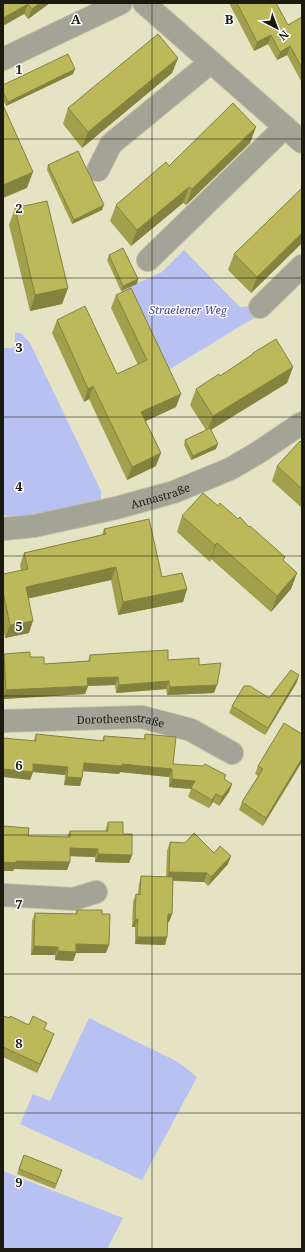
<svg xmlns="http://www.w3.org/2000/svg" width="305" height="1252" font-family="'Noto Serif',serif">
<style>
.green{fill:#b9c0f2}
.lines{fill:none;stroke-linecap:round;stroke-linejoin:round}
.street-casing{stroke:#c0c0a4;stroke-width:24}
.street{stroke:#a3a396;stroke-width:22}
.wall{fill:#a29f4d}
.shaded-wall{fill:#84823f}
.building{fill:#bcb95a;stroke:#84823f}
.grid{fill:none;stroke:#1a1a0f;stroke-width:1;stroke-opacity:0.55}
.labels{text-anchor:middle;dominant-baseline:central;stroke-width:3;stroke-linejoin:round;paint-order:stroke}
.park-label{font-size:11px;font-style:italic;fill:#4342a0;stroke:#fff}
.street-label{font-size:11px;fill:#1a1a0f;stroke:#fff}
.grid-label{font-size:13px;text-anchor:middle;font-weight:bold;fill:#1a1a0f;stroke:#fff;stroke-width:3;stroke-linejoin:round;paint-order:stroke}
</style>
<rect width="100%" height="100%" fill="#e4e4c5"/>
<g class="green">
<path d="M 184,250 L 240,307 L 252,306 L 257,316 L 162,374 L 121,291 L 162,272 Z"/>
<path d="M 15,332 L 22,334 L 30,343 L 101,491 L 101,499 C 98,501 96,503 93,504 C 75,510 20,520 3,515 L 3,348 L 15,348 Z"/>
<path d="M 89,1018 L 178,1062 L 197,1077 L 142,1180 L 20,1124 L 33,1094 L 50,1101 Z"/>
<path d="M 3,1171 L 123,1218 L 107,1249 L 3,1249 Z"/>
</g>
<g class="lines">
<g class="street-casing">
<g id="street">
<path d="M 144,3 L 302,142"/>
<path d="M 3,59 L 121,3"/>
<path d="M 98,170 L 111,144 L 211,62"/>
<path d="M 148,260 L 285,127"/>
<path d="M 260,307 L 302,266"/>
<path id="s1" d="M 3,529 L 34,526 L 116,508 L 174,492 L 230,469 L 259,452 L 302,423"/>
<path id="s2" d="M 3,721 L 142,717 L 191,730 L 232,753"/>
<path d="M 3,895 L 74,899 L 96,892"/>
</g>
</g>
<use href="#street" class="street"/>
</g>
<g class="wall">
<path d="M 3,3 L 50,3 L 28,19 L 24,14 Z"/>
<path d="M 229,3 L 276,3 L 288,25 L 302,17 L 302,83 L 287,55 L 277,60 L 268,44 L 254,51 Z"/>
<path d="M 178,58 L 172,73 L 82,148 L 63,124 L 68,108 Z"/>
<path d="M 73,74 L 6,106 L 3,100 L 3,85 Z"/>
<path d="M 250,143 L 186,205 L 183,203 L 131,246 L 110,221 L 116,205 L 169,166 Z"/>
<path d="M 48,165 L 102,210 L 72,224 L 47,170 Z"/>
<path d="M 302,188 L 302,243 L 251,293 L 228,270 L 234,254 Z"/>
<path d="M 15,208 L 68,288 L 62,304 L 30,311 L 9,225 Z"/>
<path d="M 109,255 L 138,279 L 137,284 L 121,291 L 107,260 Z"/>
<path d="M 116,295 L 176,407 L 146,421 L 156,466 L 127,480 L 89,399 L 84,402 L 52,333 L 57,320 L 117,374 L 138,365 L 111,308 Z"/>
<path d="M 253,353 L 293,367 L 287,383 L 211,430 L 216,449 L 191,460 L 184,445 L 185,440 L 206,430 L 190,405 L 196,389 L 220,376 L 252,355 Z"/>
<path d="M 302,443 L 302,508 L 272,481 L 277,466 Z"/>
<path d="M 218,506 L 249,527 L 284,561 L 297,573 L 291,589 L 271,612 L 211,559 L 210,562 L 177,532 L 182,516 Z"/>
<path d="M 104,529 L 162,577 L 187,589 L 183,602 L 118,615 L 111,580 L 29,598 L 29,633 L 5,638 L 3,627 L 3,574 L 21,571 L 20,565 L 24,553 L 102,535 Z"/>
<path d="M 4,654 L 30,657 L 44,664 L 88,661 L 90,655 L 168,660 L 199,665 L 214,693 L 167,695 L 166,689 L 116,693 L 115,685 L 88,686 L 85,694 L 3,699 L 3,658 Z"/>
<path d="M 297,682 L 265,735 L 229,713 L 232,706 L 269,698 Z"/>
<path d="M 36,734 L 102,741 L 104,736 L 144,739 L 145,734 L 173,764 L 226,775 L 224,780 L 232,784 L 229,792 L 219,806 L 213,802 L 209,808 L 188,797 L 191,789 L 169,787 L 169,777 L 120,772 L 119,774 L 83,771 L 82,778 L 80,786 L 64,785 L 65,775 L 33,772 L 30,780 L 34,740 Z"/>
<path d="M 302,734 L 263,826 L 239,810 L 242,802 L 258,776 L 255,774 L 258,766 Z"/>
<path d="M 108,822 L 123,834 L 132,855 L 129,863 L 95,862 L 95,857 L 70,856 L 70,862 L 67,870 L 14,869 L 13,871 L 3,871 L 28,836 L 67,837 L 70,831 L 105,831 Z"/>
<path d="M 170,842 L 214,853 L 228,864 L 208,886 L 204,882 L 173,881 L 172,914 L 169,922 L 168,922 L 165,945 L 135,944 L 135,927 L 132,927 L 133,902 L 136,894 L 138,894 L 139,884 L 141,876 L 166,877 L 167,851 Z"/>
<path d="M 77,910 L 102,914 L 106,953 L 76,953 L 73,961 L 55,960 L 55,955 L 31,955 L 32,921 L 35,913 L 75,914 Z"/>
<path d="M 3,1016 L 45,1030 L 51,1042 L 37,1073 L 3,1057 Z"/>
<path d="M 24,1155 L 62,1170 L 55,1189 L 17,1174 Z"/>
</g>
<g class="shaded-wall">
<path d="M 40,3 L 50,3 L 28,19 L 32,9 Z"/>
<path d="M 28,4 L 24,14 L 3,26 L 3,18 Z"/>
<path d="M 271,35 L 268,44 L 254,51 L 257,42 Z"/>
<path d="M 290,46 L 287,55 L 277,60 L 280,52 Z"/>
<path d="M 178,58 L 172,73 L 82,148 L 88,132 Z"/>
<path d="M 75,69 L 73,74 L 6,106 L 8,102 Z"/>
<path d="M 256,127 L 250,143 L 186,205 L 192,189 Z"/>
<path d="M 33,172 L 27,188 L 3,198 L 3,185 Z"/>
<path d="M 189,187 L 183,203 L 131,246 L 137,230 Z"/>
<path d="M 104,205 L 102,210 L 72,224 L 74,220 Z"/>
<path d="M 302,233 L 302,243 L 251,293 L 257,277 Z"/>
<path d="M 138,279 L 137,284 L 121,291 L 123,286 Z"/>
<path d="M 68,288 L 62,304 L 30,311 L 35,295 Z"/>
<path d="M 293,367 L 287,383 L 207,432 L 213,416 Z"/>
<path d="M 93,386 L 89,399 L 84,402 L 88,389 Z"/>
<path d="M 181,394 L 176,407 L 137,425 L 141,412 Z"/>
<path d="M 218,444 L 216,449 L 191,460 L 193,456 Z"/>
<path d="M 161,453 L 156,466 L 127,480 L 132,467 Z"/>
<path d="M 217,543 L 211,559 L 210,562 L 215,545 Z"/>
<path d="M 116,567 L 111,580 L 22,600 L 26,587 Z"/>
<path d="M 297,573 L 291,589 L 271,612 L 277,596 Z"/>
<path d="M 187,589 L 183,602 L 118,615 L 123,602 Z"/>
<path d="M 33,621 L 29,633 L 5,638 L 10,625 Z"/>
<path d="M 299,675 L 297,682 L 265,735 L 268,728 Z"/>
<path d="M 118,677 L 115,685 L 84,686 L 87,678 Z"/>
<path d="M 169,681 L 166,689 L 116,693 L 119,685 Z"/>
<path d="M 217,685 L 214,693 L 167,695 L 170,687 Z"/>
<path d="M 88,686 L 85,694 L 3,699 L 6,690 Z"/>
<path d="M 302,758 L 302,762 L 263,826 L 266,818 Z"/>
<path d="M 84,763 L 122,764 L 172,769 L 169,777 L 120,772 L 119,774 L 81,771 Z"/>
<path d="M 33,764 L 68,767 L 65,775 L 33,772 L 30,780 L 3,777 L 3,769 Z"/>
<path d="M 67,777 L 82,778 L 80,786 L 64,785 Z"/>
<path d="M 172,779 L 195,781 L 192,789 L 169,787 Z"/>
<path d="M 232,784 L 229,792 L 219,806 L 222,797 Z"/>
<path d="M 216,794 L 213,802 L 209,808 L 212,800 Z"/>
<path d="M 70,848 L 98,849 L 95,857 L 67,856 Z"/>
<path d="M 98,854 L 132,855 L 129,863 L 95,862 Z"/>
<path d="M 231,856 L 228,864 L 208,886 L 211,877 Z"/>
<path d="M 16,861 L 70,862 L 67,870 L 14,869 L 13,871 L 3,871 L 3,862 Z"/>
<path d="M 169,872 L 207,873 L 204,882 L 166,880 Z"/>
<path d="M 168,914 L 172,914 L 169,922 L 165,921 Z"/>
<path d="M 135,919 L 138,919 L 135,927 L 132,927 Z"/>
<path d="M 137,937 L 167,937 L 165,945 L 135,944 Z"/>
<path d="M 76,944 L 109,945 L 106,953 L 76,953 L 73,961 L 55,960 L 58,951 Z"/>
<path d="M 34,946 L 58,947 L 55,955 L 31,955 Z"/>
<path d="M 54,1034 L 51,1042 L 37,1073 L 40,1064 Z"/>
</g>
<g class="building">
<path d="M 3,3 L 40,3 L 32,9 L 28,4 L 3,18 Z"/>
<path d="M 237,3 L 276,3 L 288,25 L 302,17 L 302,68 L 290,46 L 280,52 L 271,35 L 257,42 Z"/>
<path d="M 158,34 L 178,58 L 88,132 L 68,108 Z"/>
<path d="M 68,54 L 75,69 L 8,102 L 3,92 L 3,85 Z"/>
<path d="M 233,103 L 256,127 L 192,189 L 189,187 L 137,230 L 116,205 L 166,162 L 169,166 Z"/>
<path d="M 3,105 L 33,172 L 3,185 Z"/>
<path d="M 78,151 L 104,205 L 74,220 L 48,165 Z"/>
<path d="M 302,188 L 302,233 L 257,277 L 234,254 Z"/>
<path d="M 47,201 L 68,288 L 35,295 L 15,208 Z"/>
<path d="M 123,248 L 138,279 L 123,286 L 109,255 Z"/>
<path d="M 131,288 L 181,394 L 141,412 L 161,453 L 132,467 L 93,386 L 88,389 L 57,320 L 85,306 L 117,374 L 147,360 L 116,295 Z"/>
<path d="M 276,339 L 293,367 L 213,416 L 196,389 L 219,374 L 220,376 L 253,354 L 253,353 Z"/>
<path d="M 210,428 L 218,444 L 193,456 L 185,440 Z"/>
<path d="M 300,441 L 302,443 L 302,489 L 277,466 Z"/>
<path d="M 203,493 L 218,506 L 220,503 L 238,519 L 240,517 L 249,527 L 250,526 L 285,557 L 283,560 L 297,573 L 277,596 L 217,543 L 215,545 L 182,516 Z"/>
<path d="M 149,519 L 162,577 L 182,573 L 187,589 L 123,602 L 116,567 L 26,587 L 33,621 L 10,625 L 3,592 L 3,574 L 28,569 L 24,553 L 106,534 L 104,529 Z"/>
<path d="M 168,650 L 168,660 L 199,658 L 199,665 L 221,663 L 217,685 L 170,687 L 169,681 L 119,685 L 118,677 L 87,678 L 88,686 L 6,690 L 4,654 L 30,652 L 30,657 L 44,657 L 44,664 L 90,661 L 90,655 Z"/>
<path d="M 291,670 L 299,675 L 268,728 L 232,706 L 244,686 L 250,686 L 269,698 Z"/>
<path d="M 284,723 L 302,734 L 302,758 L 266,818 L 242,802 L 263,769 L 258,766 Z"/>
<path d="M 36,734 L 104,741 L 104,736 L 145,739 L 145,734 L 176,737 L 173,764 L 203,766 L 205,764 L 226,775 L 224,779 L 232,784 L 222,797 L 216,794 L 212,800 L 191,788 L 195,781 L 172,779 L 172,769 L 122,764 L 122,766 L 84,763 L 82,778 L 67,777 L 68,767 L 33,764 L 33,772 L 3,769 L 3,738 L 36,741 Z"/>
<path d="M 108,822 L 123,822 L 123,834 L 132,834 L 132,855 L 98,854 L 98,849 L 70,848 L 70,862 L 16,861 L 16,863 L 3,862 L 3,826 L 29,828 L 28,836 L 70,837 L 70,831 L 108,831 Z"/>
<path d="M 194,833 L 214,853 L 220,846 L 231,856 L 211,877 L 207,873 L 169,872 L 170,842 L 185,843 Z"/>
<path d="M 141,876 L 173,877 L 172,914 L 168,914 L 167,937 L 137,937 L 138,919 L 135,919 L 136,894 L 140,895 Z"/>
<path d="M 77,910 L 102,910 L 102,914 L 110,914 L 109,945 L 76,944 L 76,952 L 58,951 L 58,947 L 34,946 L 35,913 L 77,914 Z"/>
<path d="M 3,1016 L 10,1018 L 10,1016 L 29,1025 L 33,1016 L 47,1023 L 44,1029 L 54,1034 L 40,1064 L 3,1047 Z"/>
<path d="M 24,1155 L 62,1170 L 56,1184 L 19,1169 Z"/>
</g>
<path class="grid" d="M 152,3 L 152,1249M 3,139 L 302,139M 3,278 L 302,278M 3,417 L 302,417M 3,556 L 302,556M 3,696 L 302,696M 3,835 L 302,835M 3,974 L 302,974M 3,1113 L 302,1113"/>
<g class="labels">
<g class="park-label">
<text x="188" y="309">Straelener Weg</text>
</g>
<g class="street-label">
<text stroke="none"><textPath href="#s1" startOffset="161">Annastraße</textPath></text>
<text stroke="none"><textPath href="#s2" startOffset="118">Dorotheenstraße</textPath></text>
</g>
</g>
<g class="grid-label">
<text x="76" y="24">A</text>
<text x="229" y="24">B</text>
<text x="19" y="74">1</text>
<text x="19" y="213">2</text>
<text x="19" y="352">3</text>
<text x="19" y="491">4</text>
<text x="19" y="631">5</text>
<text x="19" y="770">6</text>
<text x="19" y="909">7</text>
<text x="19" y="1048">8</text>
<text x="19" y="1187">9</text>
</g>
<rect width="305" height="1252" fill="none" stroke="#1a1a0f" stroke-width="8"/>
<g transform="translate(277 28) rotate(138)" stroke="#ffffff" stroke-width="3" paint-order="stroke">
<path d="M0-3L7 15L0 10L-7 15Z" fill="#1a1a0f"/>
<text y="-6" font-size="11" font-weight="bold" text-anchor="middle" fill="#1a1a0f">N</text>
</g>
</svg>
